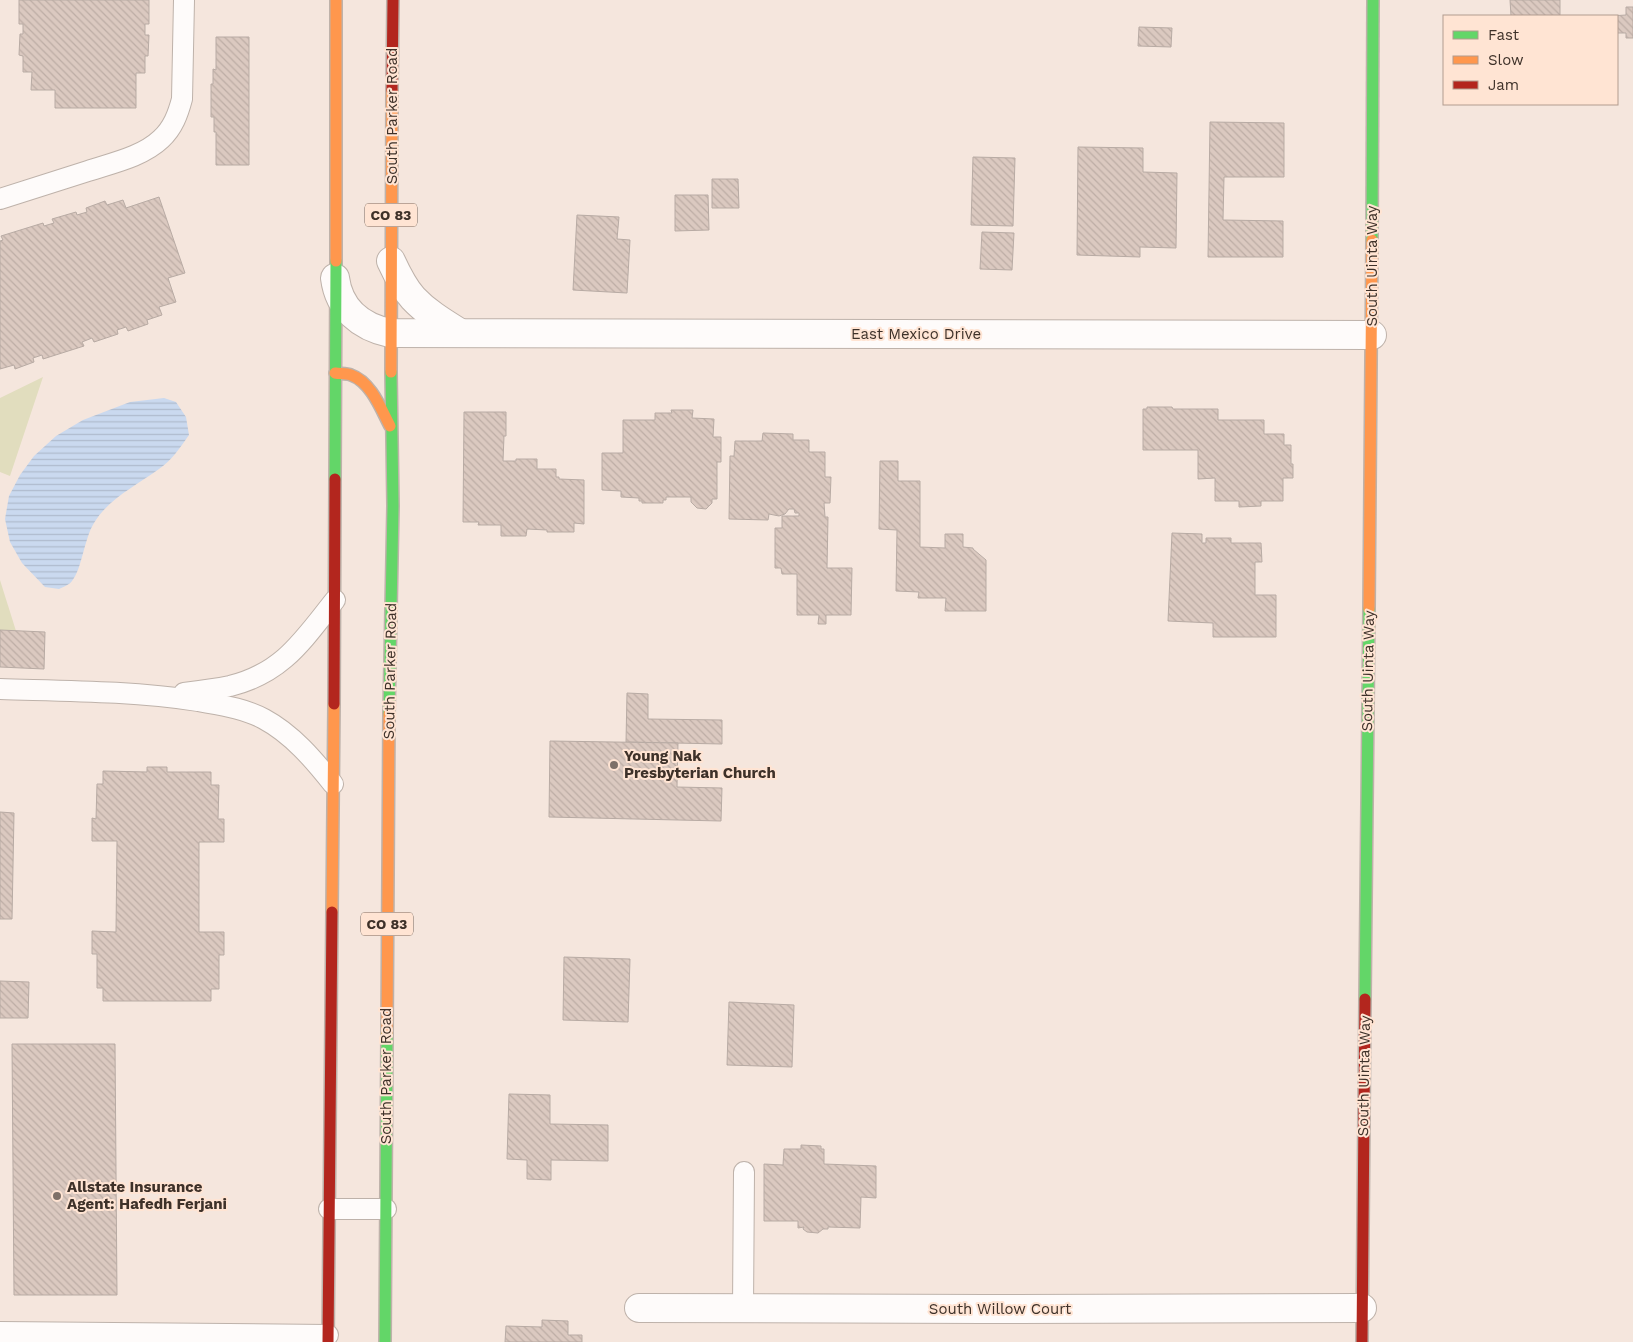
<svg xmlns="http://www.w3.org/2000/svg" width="1633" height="1342" font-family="'Work Sans',sans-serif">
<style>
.green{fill:#e1ddbe}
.water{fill:url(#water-rules)}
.building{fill:url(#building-back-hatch);stroke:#b8aba4}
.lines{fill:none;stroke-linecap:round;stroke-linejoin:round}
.lane-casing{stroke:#beb2aa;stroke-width:22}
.street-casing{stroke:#beb2aa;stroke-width:30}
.fast-casing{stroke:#beb2aa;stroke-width:14}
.slow-casing{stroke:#beb2aa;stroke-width:14}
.jam-casing{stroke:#beb2aa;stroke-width:14}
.lane{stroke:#fefbfa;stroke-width:20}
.street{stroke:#fefbfa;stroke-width:28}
.fast{stroke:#63d668;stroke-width:11}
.slow{stroke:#ff974d;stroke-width:11}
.jam{stroke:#b3261e;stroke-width:11}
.poi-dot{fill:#7e7068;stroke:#ffe4d3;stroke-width:2}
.labels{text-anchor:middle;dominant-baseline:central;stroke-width:4;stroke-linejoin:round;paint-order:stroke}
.shield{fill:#ffe4d3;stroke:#78675c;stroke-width:1}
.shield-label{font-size:14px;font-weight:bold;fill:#3e3129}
.street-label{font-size:15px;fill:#3e3129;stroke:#ffe4d3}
.poi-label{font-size:15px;font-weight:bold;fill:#3e3129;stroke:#ffe4d3;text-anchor:start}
</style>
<defs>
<pattern id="water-rules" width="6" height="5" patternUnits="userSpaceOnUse" patternTransform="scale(1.25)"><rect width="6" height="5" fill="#cad9ef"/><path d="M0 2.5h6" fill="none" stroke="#afbbcd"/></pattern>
<pattern id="building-back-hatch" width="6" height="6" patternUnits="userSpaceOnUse" patternTransform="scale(1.25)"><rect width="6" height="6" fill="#dbc9c0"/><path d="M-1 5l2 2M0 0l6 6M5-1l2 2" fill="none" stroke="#bdada5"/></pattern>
</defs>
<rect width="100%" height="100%" fill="#f5e6dd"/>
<g class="green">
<path d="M 43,377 L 10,476 L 0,472 L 0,398 Z"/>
<path d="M 0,580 L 16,631 L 0,630 Z"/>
</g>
<path class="water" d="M 164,398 L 176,402 L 186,417 L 189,435 C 180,448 172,460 159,469 C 136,486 109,498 94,523 C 84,539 82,569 72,581 C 69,585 63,587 59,589 L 45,587 L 22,563 L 10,542 L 5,519 L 9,496 L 20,475 L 34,456 L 56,436 L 83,420 L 130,402 Z"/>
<g class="building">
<path d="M 19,0 L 149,0 L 149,24 L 145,24 L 145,35 L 149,35 L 148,56 L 145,56 L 145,73 L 136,73 L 136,108 L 55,108 L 55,90 L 31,90 L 32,72 L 23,72 L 23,56 L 19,55 L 20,34 L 23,34 L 23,24 L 19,24 Z"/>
<path d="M 1510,0 L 1560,0 L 1560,16 L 1511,16 Z"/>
<path d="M 1626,7 L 1633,7 L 1633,38 L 1626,38 L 1626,33 L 1617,33 L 1617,16 L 1610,16 L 1626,15 Z"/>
<path d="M 1139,27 L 1172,28 L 1171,47 L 1138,46 Z"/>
<path d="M 216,37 L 249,37 L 249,165 L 216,165 L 216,132 L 214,132 L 214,117 L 211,117 L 211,84 L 213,84 L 213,69 L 216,70 Z"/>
<path d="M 1210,122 L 1284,123 L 1284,177 L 1224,177 L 1223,220 L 1283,221 L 1283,257 L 1208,257 Z"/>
<path d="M 1078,147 L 1143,148 L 1143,172 L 1177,173 L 1176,248 L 1140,247 L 1140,257 L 1077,255 Z"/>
<path d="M 973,157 L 1015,158 L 1013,226 L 971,225 Z"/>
<path d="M 712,179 L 738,179 L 739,208 L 712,208 Z"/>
<path d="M 675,195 L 708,195 L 709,230 L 675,231 Z"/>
<path d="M 159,197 L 185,273 L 168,278 L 176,302 L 159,307 L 162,315 L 147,320 L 148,324 L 128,331 L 126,327 L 117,330 L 118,334 L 94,342 L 92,338 L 82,342 L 84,346 L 43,359 L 42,355 L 33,358 L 34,362 L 15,369 L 14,365 L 0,369 L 0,241 L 3,240 L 1,236 L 43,223 L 44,226 L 54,223 L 52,219 L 76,212 L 77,215 L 87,212 L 86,208 L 105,201 L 107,205 L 123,200 L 126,208 Z"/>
<path d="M 577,215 L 619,217 L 617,239 L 630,240 L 627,293 L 573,290 Z"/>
<path d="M 982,232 L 1014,233 L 1012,270 L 980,269 Z"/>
<path d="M 1147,407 L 1172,407 L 1173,409 L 1218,409 L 1218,420 L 1264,420 L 1264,434 L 1284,434 L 1284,445 L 1291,445 L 1291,464 L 1293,464 L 1293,478 L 1283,478 L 1283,501 L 1261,501 L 1261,506 L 1239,507 L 1239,501 L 1215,501 L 1215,478 L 1198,479 L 1198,450 L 1143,450 L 1143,409 L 1147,409 Z"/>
<path d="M 671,410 L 693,410 L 692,418 L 714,419 L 713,437 L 721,437 L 721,462 L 717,462 L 717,499 L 712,499 L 712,503 L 706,509 L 697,508 L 691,502 L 691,497 L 666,497 L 666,500 L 663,500 L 663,503 L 642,503 L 642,501 L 639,501 L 639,498 L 621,497 L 621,491 L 602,490 L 602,453 L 623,453 L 623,420 L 655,420 L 655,413 L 672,413 Z"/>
<path d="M 464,412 L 506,412 L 506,436 L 504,436 L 503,461 L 516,461 L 516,459 L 537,459 L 537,469 L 556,469 L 556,477 L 559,477 L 559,479 L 584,480 L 584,524 L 574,523 L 574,532 L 547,532 L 547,530 L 527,529 L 526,536 L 501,536 L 501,525 L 478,525 L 479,522 L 463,522 Z"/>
<path d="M 763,433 L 793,434 L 793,440 L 809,440 L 809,452 L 825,452 L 825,477 L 831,477 L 830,503 L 824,503 L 825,517 L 828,517 L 827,568 L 852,568 L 851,615 L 826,615 L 826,624 L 818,624 L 819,615 L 797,615 L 797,574 L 782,574 L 781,568 L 775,568 L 775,528 L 782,528 L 782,516 L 799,516 L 799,513 L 795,513 L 794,509 L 789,509 L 785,514 L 779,516 L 769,514 L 768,520 L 729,519 L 730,456 L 734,456 L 735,441 L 762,441 Z"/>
<path d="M 880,461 L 898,461 L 898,481 L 920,481 L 920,547 L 945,548 L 945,534 L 963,534 L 963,547 L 973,548 L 973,549 L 986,560 L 986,611 L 945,611 L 946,598 L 918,598 L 919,592 L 896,591 L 897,530 L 879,529 Z"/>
<path d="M 1172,533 L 1202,534 L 1202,543 L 1206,543 L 1206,538 L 1231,538 L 1231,543 L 1261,543 L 1262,562 L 1255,562 L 1255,595 L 1276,595 L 1276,637 L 1213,637 L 1213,623 L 1168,621 Z"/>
<path d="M 0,630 L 45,632 L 44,669 L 0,667 Z"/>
<path d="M 627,693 L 648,694 L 648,719 L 722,720 L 722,744 L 626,742 Z"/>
<path d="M 550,741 L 678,743 L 677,787 L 722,788 L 721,821 L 549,817 Z"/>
<path d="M 147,767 L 167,767 L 167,772 L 211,772 L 211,785 L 219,785 L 218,819 L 224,819 L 224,842 L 199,842 L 199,932 L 224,932 L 224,955 L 219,955 L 219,989 L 211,989 L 211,1001 L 103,1001 L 103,988 L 97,988 L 97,954 L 92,954 L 92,931 L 116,932 L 117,841 L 92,841 L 92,818 L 96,819 L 97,784 L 103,784 L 103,771 L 147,772 Z"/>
<path d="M 0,812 L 14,813 L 12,919 L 0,919 Z"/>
<path d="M 564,957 L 630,959 L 628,1022 L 563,1020 Z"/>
<path d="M 0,981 L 29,982 L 28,1018 L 0,1018 Z"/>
<path d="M 729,1002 L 794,1005 L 792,1067 L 727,1065 Z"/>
<path d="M 12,1044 L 115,1044 L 117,1295 L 14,1295 Z"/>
<path d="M 509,1094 L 550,1095 L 550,1124 L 608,1125 L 608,1161 L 551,1160 L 551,1180 L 527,1179 L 527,1160 L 507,1159 Z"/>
<path d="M 801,1145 L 821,1146 L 821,1149 L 824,1149 L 824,1164 L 876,1166 L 876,1198 L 861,1197 L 860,1228 L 828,1227 L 828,1229 L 823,1229 L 818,1233 L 807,1232 L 803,1229 L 804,1227 L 798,1228 L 798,1221 L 764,1221 L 764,1164 L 783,1165 L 784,1149 L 801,1149 Z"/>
<path d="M 542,1320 L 568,1321 L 568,1335 L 582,1335 L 582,1342 L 505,1342 L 506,1326 L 542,1327 Z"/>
</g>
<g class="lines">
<g class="lane-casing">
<g id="lane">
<path d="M 0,199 C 29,190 59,180 88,171 C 112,163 142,157 161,139 C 173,128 178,114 182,99 L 184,0"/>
<path d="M 0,689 C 66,691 133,691 198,701 C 220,705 244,708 264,719 C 292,734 314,760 333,784"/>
<path d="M 184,693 C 200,691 215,689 230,686 C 283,673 303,640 335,600"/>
<path d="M 329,1209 L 386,1209"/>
<path d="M 743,1308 L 744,1172"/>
<path d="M 0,1332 L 328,1335"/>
</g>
</g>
<g class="street-casing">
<g id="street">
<path d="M 391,261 C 397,274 404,288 413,298 C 427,313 444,323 460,333"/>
<path d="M 335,278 C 339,309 361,327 390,333 L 1372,335"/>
<path d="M 639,1308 L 985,1309 L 1362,1308"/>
</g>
</g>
<g class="fast-casing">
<g id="fast">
<path d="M 1372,240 L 1373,0"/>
<path d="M 335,479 L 336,261"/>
<path d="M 389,714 L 393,506 L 391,372"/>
<path d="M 1365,999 L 1369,609"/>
<path d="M 385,1342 L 387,1034"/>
</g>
</g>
<g class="slow-casing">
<g id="slow">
<path d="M 336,261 L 336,0"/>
<path d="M 391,372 L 392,90"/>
<path d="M 335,373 C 340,374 346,373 351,375 C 371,382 381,409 390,426"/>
<path d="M 1369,609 L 1372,240"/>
<path d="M 332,912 L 334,704"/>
<path d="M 387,1034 L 389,714"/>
</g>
</g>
<g class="jam-casing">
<g id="jam">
<path d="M 392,90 L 393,0"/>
<path d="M 334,704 L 335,479"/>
<path d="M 328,1342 L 332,912"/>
<path d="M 1362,1342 L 1365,999"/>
</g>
</g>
<use href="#lane" class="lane"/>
<use href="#street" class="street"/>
<use href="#fast" class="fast"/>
<use href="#slow" class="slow"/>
<use href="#jam" class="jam"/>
</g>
<g class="poi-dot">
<circle cx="614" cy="765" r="5"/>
<circle cx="57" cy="1196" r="5"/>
</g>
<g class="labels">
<g class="shield">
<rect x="365" y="203.5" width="52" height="23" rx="4"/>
<rect x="361" y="912.5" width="52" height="23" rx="4"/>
</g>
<g class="shield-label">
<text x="391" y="215">CO 83</text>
<text x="387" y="924">CO 83</text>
</g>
<g class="street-label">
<text transform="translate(392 116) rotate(-90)">South Parker Road</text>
<text transform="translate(1372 266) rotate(-90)">South Uinta Way</text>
<text x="916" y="334">East Mexico Drive</text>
<text transform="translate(390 671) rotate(-89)">South Parker Road</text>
<text transform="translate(1368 671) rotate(-89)">South Uinta Way</text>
<text transform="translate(386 1076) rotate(-90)">South Parker Road</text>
<text transform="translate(1364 1076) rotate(-89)">South Uinta Way</text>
<text x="1000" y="1309">South Willow Court</text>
</g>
<g class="poi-label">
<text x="624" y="756">Young Nak<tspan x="624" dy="17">Presbyterian Church</tspan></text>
<text x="67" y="1187">Allstate Insurance<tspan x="67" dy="17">Agent: Hafedh Ferjani</tspan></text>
</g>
</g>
<rect x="1443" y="15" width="175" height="90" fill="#ffe4d3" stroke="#b29c8f"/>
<rect x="1453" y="31" width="25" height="8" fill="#63d668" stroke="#b29c8f"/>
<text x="1488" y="40" font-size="15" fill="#3e3129">Fast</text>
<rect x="1453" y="56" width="25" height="8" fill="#ff974d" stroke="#b29c8f"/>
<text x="1488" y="65" font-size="15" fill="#3e3129">Slow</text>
<rect x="1453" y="81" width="25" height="8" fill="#b3261e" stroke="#b29c8f"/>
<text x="1488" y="90" font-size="15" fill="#3e3129">Jam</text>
</svg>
